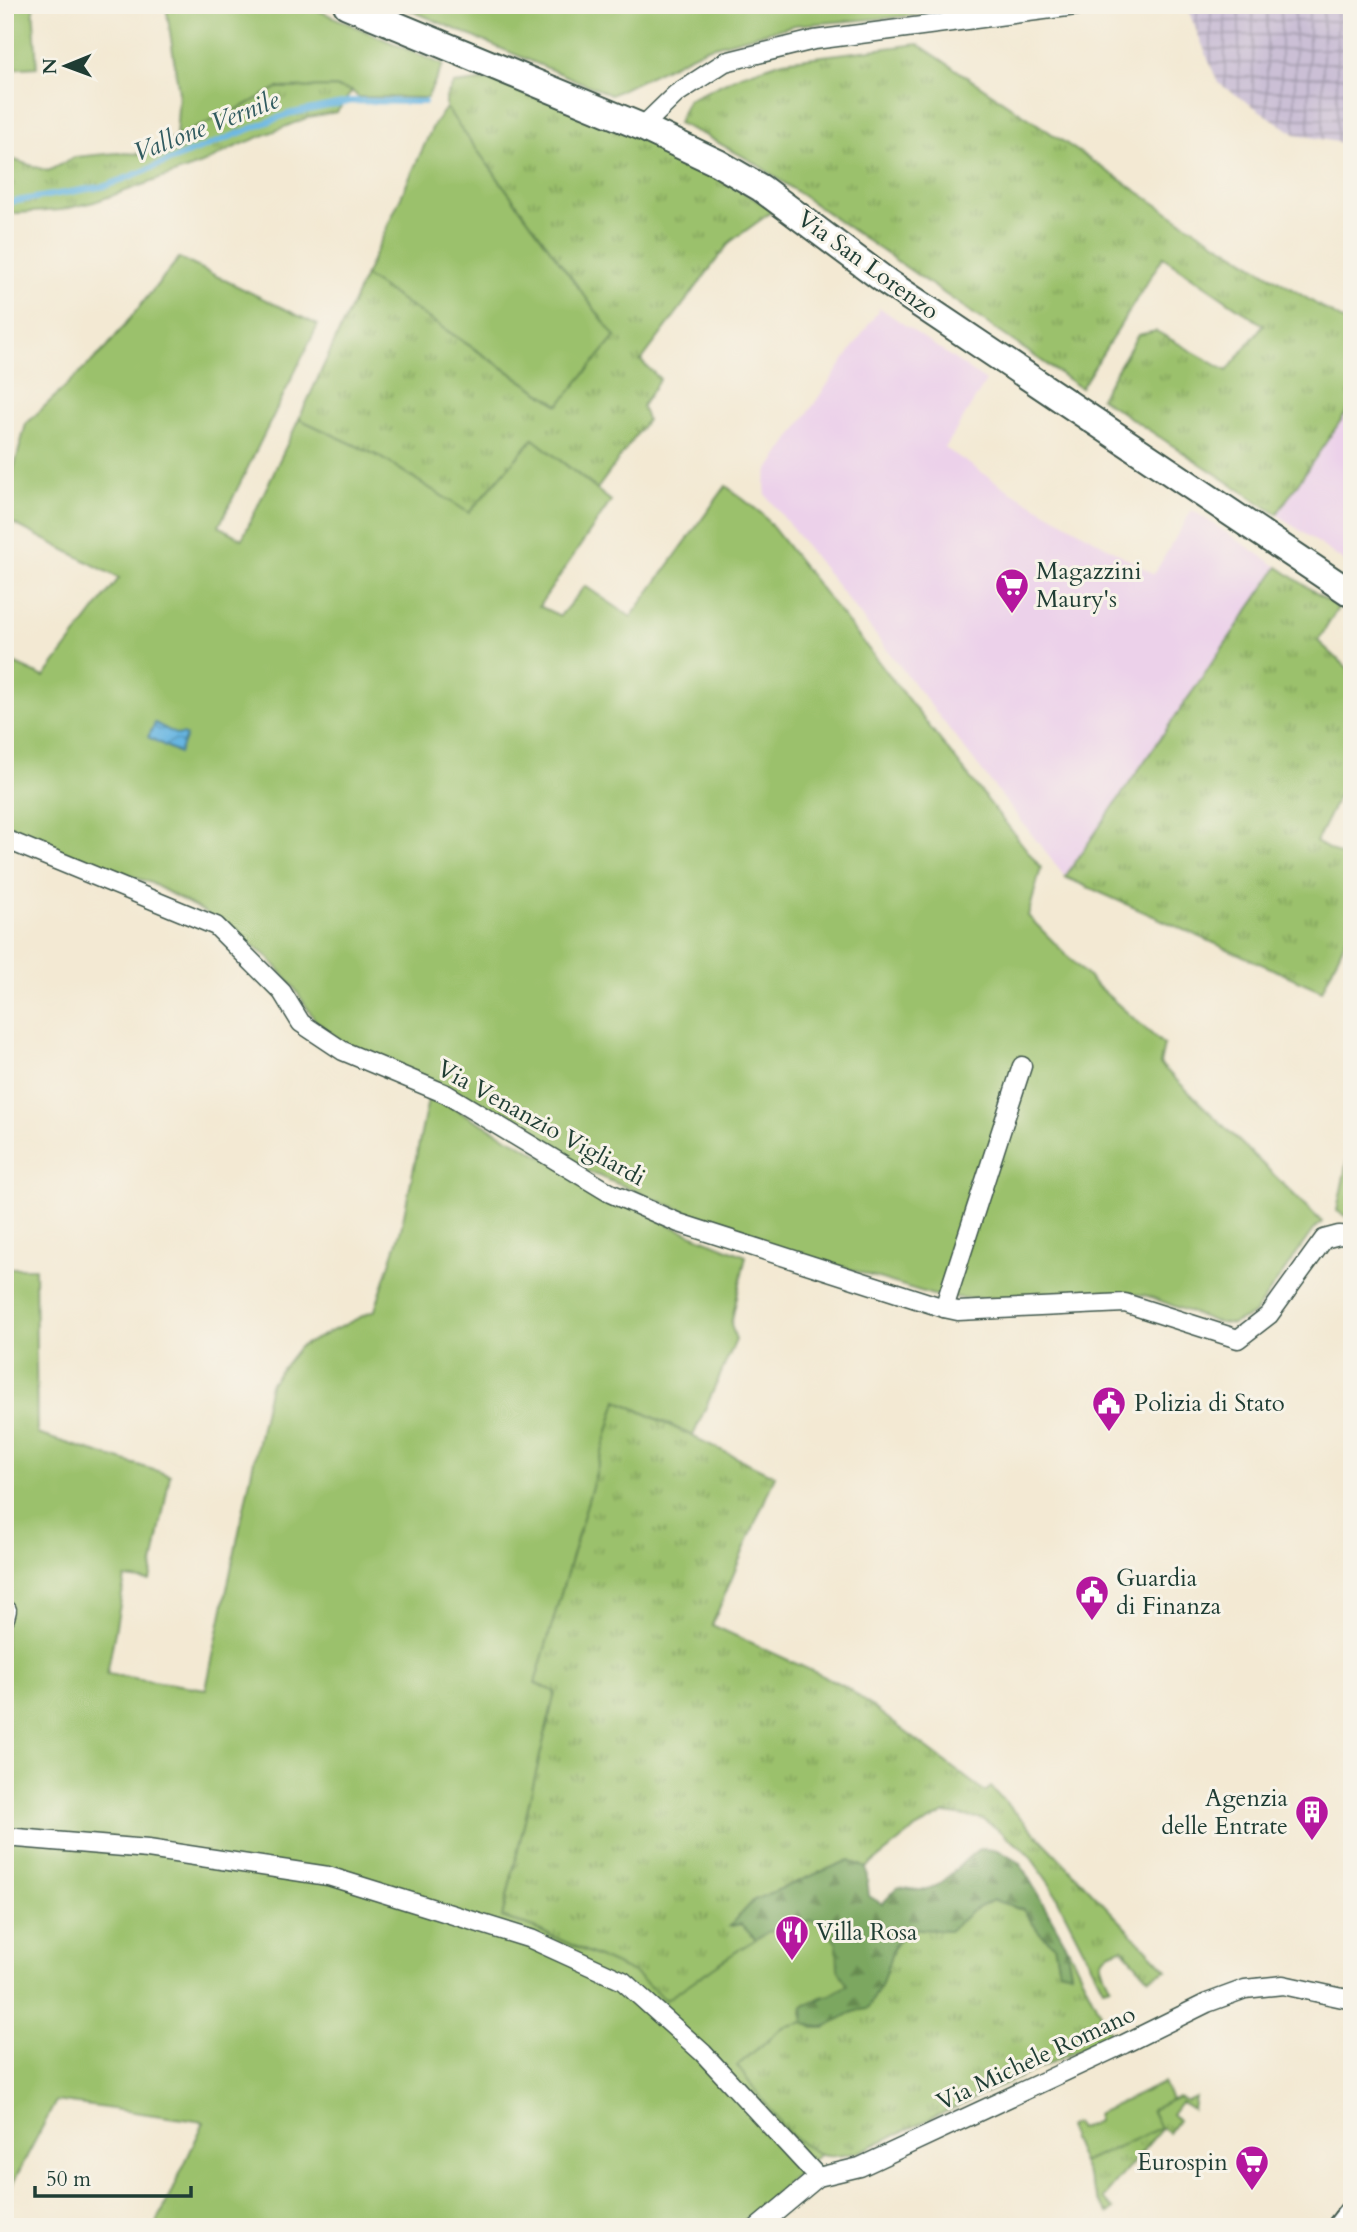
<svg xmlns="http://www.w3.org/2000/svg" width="1357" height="2232" font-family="Cardo,serif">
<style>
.built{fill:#ecd1ea}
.industrial{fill:url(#industrial-grid)}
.grass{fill:url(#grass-tufts);stroke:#5d7f50;stroke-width:2}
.forest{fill:url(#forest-firs);stroke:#4e724a;stroke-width:2}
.garden{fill:#9bc16c;stroke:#5d7f50;stroke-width:2}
.water{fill:url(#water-waves);stroke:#447a8b;stroke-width:2}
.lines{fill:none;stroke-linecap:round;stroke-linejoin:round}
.stream{stroke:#68b6e2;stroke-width:6}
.street-casing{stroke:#3f574c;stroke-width:21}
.secondary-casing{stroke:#3f574c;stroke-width:30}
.street{stroke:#fff;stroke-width:18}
.secondary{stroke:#fff;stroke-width:26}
.labels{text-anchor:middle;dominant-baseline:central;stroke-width:6;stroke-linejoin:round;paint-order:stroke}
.street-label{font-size:24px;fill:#1f3d34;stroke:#f7f3e8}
.poi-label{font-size:24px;fill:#1f3d34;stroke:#f7f3e8;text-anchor:start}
.water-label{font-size:26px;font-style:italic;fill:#315b60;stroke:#f7f3e8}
</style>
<defs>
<pattern id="industrial-grid" width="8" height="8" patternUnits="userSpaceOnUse" patternTransform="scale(1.75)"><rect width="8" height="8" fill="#cbbfd5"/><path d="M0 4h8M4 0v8" fill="none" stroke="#a49cae"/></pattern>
<pattern id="grass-tufts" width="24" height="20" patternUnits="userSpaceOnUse" patternTransform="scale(1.75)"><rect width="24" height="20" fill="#9bc16c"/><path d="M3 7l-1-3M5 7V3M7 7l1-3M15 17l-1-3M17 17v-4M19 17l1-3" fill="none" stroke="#7e9e5a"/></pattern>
<pattern id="forest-firs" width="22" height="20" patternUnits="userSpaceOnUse" patternTransform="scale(1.75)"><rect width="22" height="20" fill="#7ca760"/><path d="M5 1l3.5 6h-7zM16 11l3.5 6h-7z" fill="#658950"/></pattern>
<pattern id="water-waves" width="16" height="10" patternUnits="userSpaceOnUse" patternTransform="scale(1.75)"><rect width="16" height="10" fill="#68b6e2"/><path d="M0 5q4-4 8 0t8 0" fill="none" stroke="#5595b8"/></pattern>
</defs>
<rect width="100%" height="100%" fill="#f7f3e8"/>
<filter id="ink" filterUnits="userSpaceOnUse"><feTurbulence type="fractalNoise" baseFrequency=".0143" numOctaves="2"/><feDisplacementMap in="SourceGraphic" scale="14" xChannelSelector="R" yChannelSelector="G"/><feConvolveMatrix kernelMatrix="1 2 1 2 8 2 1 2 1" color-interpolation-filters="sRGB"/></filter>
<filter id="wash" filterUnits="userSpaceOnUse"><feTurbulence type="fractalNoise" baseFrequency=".00686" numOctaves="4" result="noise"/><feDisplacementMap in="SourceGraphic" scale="28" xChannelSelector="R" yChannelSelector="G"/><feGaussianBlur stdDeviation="1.57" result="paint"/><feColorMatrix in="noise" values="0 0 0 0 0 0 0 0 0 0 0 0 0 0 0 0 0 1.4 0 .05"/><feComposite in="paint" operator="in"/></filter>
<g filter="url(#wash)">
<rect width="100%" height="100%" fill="#f3e9d3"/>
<g class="built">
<path d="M 880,308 L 986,381 L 945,448 L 1010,491 L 1154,574 L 1192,510 L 1278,567 L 1065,877 L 766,495 L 765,483 L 768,471 Z"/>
<path d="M 1352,404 L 1352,567 L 1277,514 Z"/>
</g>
<path class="industrial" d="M 1186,5 L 1352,5 L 1352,145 L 1295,134 L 1218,83 Z"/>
<g class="grass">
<path d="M 918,44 L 1183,222 L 1352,326 L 1352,404 L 1277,514 L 1100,398 L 1138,335 L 1156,331 L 1227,371 L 1263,325 L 1163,257 L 1081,388 L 755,163 L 706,136 L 678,123 L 688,100 L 741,75 L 783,61 Z"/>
<path d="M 504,78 L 642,134 L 774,210 L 730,242 L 641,361 L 660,379 L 642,406 L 647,420 L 597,489 L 533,439 L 469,513 L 380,457 L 299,419 L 365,276 L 558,405 L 615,337 L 446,108 L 446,97 L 454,84 Z"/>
<path d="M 335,87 L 352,91 L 337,112 L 309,117 L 235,147 L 202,164 L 94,202 L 61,210 L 5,214 L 5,157 L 48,171 L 75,157 L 117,153 L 143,154 L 277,88 Z"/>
<path d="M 1278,567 L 1338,608 L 1318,641 L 1352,672 L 1352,769 L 1316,842 L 1352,862 L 1352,925 L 1322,991 L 1065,877 Z"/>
<path d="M 1351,1141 L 1352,1141 L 1352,1220 L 1337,1211 Z"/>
<path d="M 617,1400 L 775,1476 L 712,1625 L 845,1686 L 985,1792 L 991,1787 L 1167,1970 L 1149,1978 L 1122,1948 C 1095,1957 1098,1962 1110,1986 L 1103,1988 L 1051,1886 L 1027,1852 L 984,1819 L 945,1813 L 915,1829 L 866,1868 L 849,1860 L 754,1900 L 732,1926 L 741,1924 L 756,1940 L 740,1949 L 666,2001 L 634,1973 L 536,1929 L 502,1917 L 555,1692 L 535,1683 Z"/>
<path d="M 993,1900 L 1022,1909 L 1039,1932 L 1054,1945 L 1059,1969 L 1071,1972 L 1065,1942 L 1111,2035 L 859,2152 C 846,2155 834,2158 821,2155 C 790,2148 756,2090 736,2066 L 783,2027 L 804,2022 L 814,2028 L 825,2028 L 853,2010 L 881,1986 L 894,1946 L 908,1928 L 949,1931 L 972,1911 Z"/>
<path d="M 1178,2097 L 1187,2101 L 1195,2097 L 1193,2110 L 1181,2102 L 1172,2114 L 1178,2120 L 1169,2133 L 1162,2128 L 1103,2198 L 1114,2209 L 1109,2214 L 1098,2200 L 1082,2163 L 1159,2128 L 1151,2109 Z"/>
</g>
<path class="forest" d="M 980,1849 L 998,1850 L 1020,1863 L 1065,1942 L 1071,1973 L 1059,1970 L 1054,1945 L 1039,1932 L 1023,1909 L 993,1900 L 972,1911 L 949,1931 L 908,1928 L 894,1946 L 881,1986 L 867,2009 C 838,2011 832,2038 804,2022 L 803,2007 C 816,2000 829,1996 840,1987 C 837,1963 840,1928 811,1920 L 794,1929 L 768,1932 L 756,1940 L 741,1924 L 730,1926 L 754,1900 L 849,1860 L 866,1868 L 869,1896 L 882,1904 L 898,1887 C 906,1888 918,1891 926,1890 C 944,1887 963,1858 980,1849 Z"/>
<g class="garden">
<path d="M 5,5 L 33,5 L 37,67 L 5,69 Z"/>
<path d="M 166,5 L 306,5 L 443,65 L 427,98 L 358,97 L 352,91 L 335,87 L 277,88 L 246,105 L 176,137 L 179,93 Z"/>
<path d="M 398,5 L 1003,5 L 889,18 L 795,25 L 707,48 L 611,95 Z"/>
<path d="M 446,108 L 615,337 L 559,405 L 365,276 L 433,126 Z"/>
<path d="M 179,258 L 318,325 L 219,526 L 242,539 L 299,419 L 380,457 L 469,513 L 533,439 L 611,501 L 539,606 L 560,616 L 585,586 L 631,617 L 726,486 L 762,514 L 1041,868 L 1028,916 L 1095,984 L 1164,1045 L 1160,1064 L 1322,1222 L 1313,1230 L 1254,1314 L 1232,1324 L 1213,1321 L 1145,1295 L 1108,1293 L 1047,1298 L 963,1298 L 933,1295 L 749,1238 L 589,1172 L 523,1128 L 465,1096 L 345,1045 L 315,1020 L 293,986 L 268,957 L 201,910 L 151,883 L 5,832 L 5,659 L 44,677 L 119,578 L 5,519 L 5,501 L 26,424 L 106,348 Z"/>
<path d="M 429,1095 L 671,1226 L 746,1256 L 731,1324 L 736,1340 L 693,1436 L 617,1400 L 535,1683 L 555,1692 L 502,1917 L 536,1929 L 634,1973 L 666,2000 L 740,1949 L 768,1932 L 794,1929 L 811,1920 L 820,1922 L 837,1944 L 838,1969 L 847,1985 L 830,1995 L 821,1997 L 803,2006 L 802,2012 L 804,2022 L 783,2027 L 737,2066 L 788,2133 L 819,2155 L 737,2227 L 155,2227 L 204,2122 L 56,2101 L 5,2198 L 5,1268 L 35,1268 L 37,1434 L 170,1475 L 150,1581 L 125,1578 L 107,1674 L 206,1689 L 270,1384 L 299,1347 L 375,1310 L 401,1229 Z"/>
<path d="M 1163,2083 L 1171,2100 L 1151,2110 L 1160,2128 L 1082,2163 L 1067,2127 L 1075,2123 L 1079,2129 L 1098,2121 L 1096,2114 Z"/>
</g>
<path class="water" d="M 155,723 L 177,735 L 182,734 L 186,736 L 179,753 L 148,737 Z"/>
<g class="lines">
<path class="stream" d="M 5,203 L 106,186 L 288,114 L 352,101 L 424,102"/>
</g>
</g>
<g filter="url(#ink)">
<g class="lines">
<g class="street-casing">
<g id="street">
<path d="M 642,127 L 676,94 L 725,62 L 814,40 L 1083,5"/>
<path d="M 5,839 L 216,926 L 282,992 L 301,1023 L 343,1051 L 446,1094 L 610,1193 L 679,1223 L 944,1308 L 958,1311 L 1125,1303 L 1238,1339 L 1269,1315 L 1324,1239 L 1339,1235 L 1352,1236"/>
<path d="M 944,1308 L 1022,1066"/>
<path d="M 5,1618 L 7,1610"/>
<path d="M 5,1837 L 148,1849 L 328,1876 L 531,1939 L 623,1981 L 703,2053 L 818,2177"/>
<path d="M 758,2227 L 818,2177 L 860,2167 L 1124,2044 L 1207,2003 L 1245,1989 L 1283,1985 L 1352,2000"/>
</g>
</g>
<g class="secondary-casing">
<g id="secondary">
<path d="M 347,5 L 642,127 L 718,163 L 761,188 L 887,282 L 1352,594"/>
<path d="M 1341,2227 L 1352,2213"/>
</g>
</g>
<use href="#street" class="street"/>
<use href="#secondary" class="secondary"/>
</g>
</g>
<defs>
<g id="supermarket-pin" transform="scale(1.75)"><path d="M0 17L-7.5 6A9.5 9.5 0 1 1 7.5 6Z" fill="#b5179e" stroke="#f7f3e8"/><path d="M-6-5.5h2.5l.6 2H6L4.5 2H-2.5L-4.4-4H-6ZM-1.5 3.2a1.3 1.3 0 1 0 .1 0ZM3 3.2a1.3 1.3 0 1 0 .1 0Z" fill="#fff"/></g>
<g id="civic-pin" transform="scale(1.75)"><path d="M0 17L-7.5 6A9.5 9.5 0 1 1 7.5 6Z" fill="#b5179e" stroke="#f7f3e8"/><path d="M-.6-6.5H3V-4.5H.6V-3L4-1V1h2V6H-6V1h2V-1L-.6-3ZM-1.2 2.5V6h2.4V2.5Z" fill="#fff"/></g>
<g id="building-pin" transform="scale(1.75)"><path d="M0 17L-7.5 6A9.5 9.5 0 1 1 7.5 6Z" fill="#b5179e" stroke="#f7f3e8"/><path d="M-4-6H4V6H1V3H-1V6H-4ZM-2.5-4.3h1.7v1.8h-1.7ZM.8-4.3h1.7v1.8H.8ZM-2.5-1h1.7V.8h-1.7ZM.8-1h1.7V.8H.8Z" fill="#fff"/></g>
<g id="restaurant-pin" transform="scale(1.75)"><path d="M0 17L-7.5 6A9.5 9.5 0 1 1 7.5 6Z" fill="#b5179e" stroke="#f7f3e8"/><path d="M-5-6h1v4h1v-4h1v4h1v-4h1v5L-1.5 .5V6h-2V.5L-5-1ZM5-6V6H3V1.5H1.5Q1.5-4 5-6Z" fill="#fff"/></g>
</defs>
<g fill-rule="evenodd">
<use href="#supermarket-pin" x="1012" y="585"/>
<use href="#civic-pin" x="1109" y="1403"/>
<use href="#civic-pin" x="1092" y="1592"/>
<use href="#building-pin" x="1312" y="1812"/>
<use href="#restaurant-pin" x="792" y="1932"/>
<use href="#supermarket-pin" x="1252" y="2162"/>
</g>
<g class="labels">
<g class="street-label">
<text transform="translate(868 265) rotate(36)">Via San Lorenzo</text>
<text transform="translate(541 1123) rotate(29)">Via Venanzio Vigliardi</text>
<text transform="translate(1036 2058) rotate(-25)">Via Michele Romano</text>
</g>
<g class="poi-label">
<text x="1036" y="571">Magazzini<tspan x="1036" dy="28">Maury's</tspan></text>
<text x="1134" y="1403">Polizia di Stato</text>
<text x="1116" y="1578">Guardia<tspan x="1116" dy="28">di Finanza</tspan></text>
<text x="1288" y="1798" text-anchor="end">Agenzia<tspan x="1288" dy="28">delle Entrate</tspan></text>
<text x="816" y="1932">Villa Rosa</text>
<text x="1228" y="2162" text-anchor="end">Eurospin</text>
</g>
<g class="water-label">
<text transform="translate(206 126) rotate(-21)">Vallone Vernile</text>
</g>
</g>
<rect width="1357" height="2232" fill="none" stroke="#f7f3e8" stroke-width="28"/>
<g transform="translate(66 66) rotate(269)" stroke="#f7f3e8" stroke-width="5" paint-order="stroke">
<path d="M0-5L12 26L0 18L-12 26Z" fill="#1f3d34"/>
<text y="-10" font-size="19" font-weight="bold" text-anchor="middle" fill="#1f3d34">N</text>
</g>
<path d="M35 2186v10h156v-10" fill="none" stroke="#1f3d34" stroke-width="3.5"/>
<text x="46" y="2186" font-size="21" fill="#1f3d34" stroke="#f7f3e8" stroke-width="5" paint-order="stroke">50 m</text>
</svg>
